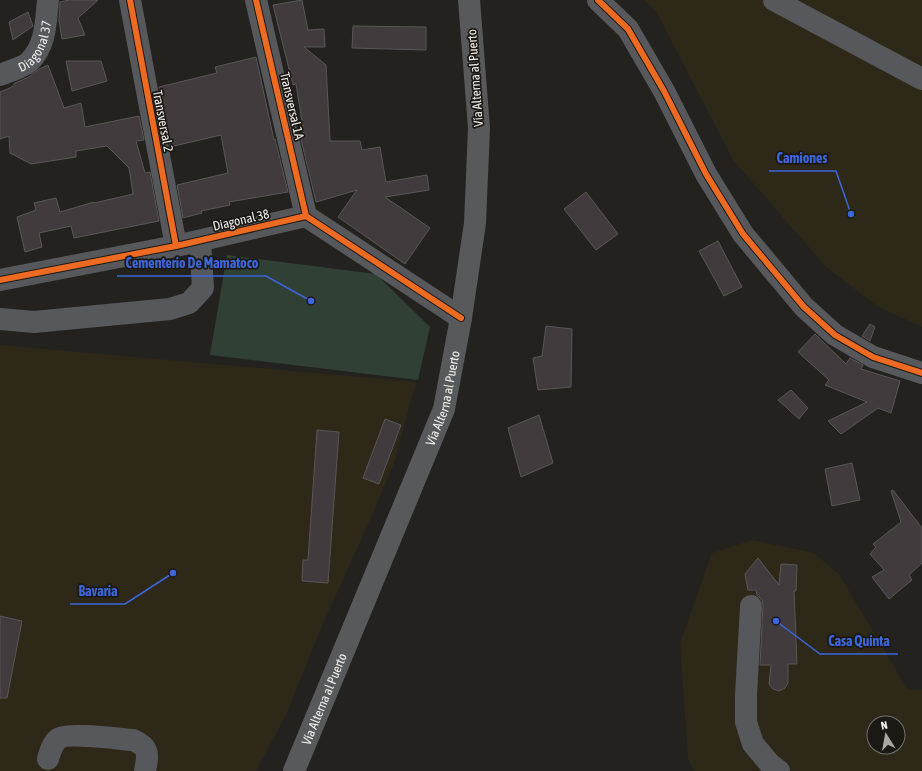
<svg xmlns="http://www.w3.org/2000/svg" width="922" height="771" font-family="'Asap Condensed',sans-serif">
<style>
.industrial{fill:#2e2819;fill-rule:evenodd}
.green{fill:#314034}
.building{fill:#413b3d;stroke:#595757}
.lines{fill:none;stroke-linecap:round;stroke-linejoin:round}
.minor{stroke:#56585b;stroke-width:22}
.major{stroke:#57595b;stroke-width:22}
.cycleway-casing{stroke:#1c1915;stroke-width:8}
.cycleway{stroke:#ed6a23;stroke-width:6}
.labels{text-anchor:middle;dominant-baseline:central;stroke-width:3.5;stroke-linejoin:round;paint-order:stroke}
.street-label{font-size:13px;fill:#f1efec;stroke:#1c1915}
.leader{fill:none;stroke:#3d66db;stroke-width:1.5}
.callout-dot{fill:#3d66db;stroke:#1c1915;stroke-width:1.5}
.callout-label{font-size:14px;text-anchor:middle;font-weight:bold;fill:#3d66db;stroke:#1c1915;stroke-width:3.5;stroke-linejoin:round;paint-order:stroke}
</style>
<rect width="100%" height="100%" fill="#24221f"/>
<g class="industrial">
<path d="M 644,0 L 922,0 L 922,327 L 877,306 L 826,267 L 733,160 L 656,11 Z"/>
<path d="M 0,345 L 416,382 L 394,463 L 370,520 L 322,626 L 286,715 L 256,771 L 0,771 Z"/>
<path d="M 752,540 L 814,553 L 839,574 L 908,690 L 922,690 L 922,771 L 694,771 L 688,759 L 680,643 L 712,553 ZM 874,723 L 898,723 L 898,747 L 874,747 Z"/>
</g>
<path class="green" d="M 227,255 L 376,274 L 430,327 L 418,380 L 210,355 Z"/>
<g class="building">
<path d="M 69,0 L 98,0 L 78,18 L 85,35 L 62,39 L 59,21 L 60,2 Z"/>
<path d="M 302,0 L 308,30 L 324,29 L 325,47 L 304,47 L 326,65 L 330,141 L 360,141 L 362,150 L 380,147 L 386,182 L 427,175 L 429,190 L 385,197 L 430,228 L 405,264 L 338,217 L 357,190 L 316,202 L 300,135 L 304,134 L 296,84 L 293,85 L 273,5 Z"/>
<path d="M 28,12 L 33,26 L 13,40 L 9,22 Z"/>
<path d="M 353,26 L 426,27 L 426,50 L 352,48 Z"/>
<path d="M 256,57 L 274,140 L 275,139 L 288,192 L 229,202 L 230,205 L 201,211 L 202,213 L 183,218 L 177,185 L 228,173 L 221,135 L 170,147 L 159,87 L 217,73 L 215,67 Z"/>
<path d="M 66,61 L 101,61 L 107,81 L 72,91 Z"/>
<path d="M 48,65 L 64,108 L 81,103 L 85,127 L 139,116 L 144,140 L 136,141 L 145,173 L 150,172 L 159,221 L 74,238 L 71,226 L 39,233 L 42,247 L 25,252 L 17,217 L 36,210 L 34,203 L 56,198 L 60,212 L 94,202 L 94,203 L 133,194 L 129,168 L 107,146 L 76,151 L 76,157 L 31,164 L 10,153 L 9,136 L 0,139 L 0,92 L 12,87 L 15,83 L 29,77 L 39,69 Z"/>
<path d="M 586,192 L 618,234 L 596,250 L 564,209 Z"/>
<path d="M 718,241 L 742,287 L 724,296 L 699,251 Z"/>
<path d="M 870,324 L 875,327 L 870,341 L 862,336 Z"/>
<path d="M 546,326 L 572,329 L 571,387 L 538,390 L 533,358 L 542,356 Z"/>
<path d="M 815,334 L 846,364 L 850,358 L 863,365 L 861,369 L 900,381 L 891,413 L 878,408 L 841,434 L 828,421 L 867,402 L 825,385 L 829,380 L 798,352 Z"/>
<path d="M 791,390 L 808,408 L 799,419 L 778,400 Z"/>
<path d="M 539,415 L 553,463 L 521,477 L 508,428 Z"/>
<path d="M 385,419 L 401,425 L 379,484 L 363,478 Z"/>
<path d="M 317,430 L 339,432 L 328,583 L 302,581 L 303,560 L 308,560 Z"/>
<path d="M 852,463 L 860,500 L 832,506 L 825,469 Z"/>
<path d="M 893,490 L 922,528 L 922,563 L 909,575 L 912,580 L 889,599 L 872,577 L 884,570 L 870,554 L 876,547 L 873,544 L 901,522 L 891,491 Z"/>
<path d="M 758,558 L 779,585 L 781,564 L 797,565 L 796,591 L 794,591 L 797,664 L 788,664 L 788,683 L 785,688 L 779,691 L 773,689 L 769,684 L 771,665 L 760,665 L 763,606 L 762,600 L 757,595 L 756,590 L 748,590 L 745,574 Z"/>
<path d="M 0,616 L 22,621 L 7,698 L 0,698 Z"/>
</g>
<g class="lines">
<g class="minor">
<path d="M 130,0 L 176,246"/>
<path d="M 256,0 L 306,216"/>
<path d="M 598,0 L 628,29 L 664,91 L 706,174 L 743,234 L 804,307 L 835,335 L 873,357 L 922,373"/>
<path d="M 774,0 L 922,79"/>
<path id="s1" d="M 0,75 C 7,72 24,67 29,62 C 46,46 46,21 48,0"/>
<path d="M 0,280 L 176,246 L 306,216 L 461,318"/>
<path d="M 0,319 L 34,322 L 170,309 L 189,303 L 203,288 L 200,241"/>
<path d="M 751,606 L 746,695 L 746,722 L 753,744 L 770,764 L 779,771"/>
<path d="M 48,759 C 50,752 52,744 58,739 C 67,732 119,739 133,740 C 150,747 148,755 145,771"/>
</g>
<path class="major" id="s2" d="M 294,771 L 444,409 L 461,318 L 475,223 L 479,128 L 469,0"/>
<g class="cycleway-casing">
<g id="cycleway">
<path d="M 130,0 L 176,246"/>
<path d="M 256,0 L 306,216"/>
<path d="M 598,0 L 628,29 L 664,91 L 706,174 L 743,234 L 804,307 L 835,335 L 873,357 L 922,373"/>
<path d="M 0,280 L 176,246 L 306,216 L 461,318"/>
</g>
</g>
<use href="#cycleway" class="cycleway"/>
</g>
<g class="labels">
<g class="street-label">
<text stroke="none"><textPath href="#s1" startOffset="49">Diagonal 37</textPath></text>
<text transform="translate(475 78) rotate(-94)">Vía Alterna al Puerto</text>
<text transform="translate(292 106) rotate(77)">Transversal 1A</text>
<text transform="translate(163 121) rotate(79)">Transversal 2</text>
<text transform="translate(241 220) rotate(-13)">Diagonal 38</text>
<text stroke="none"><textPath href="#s2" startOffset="402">Vía Alterna al Puerto</textPath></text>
<text stroke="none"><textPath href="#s2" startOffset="78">Vía Alterna al Puerto</textPath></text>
</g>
</g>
<path class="leader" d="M851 214L836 171H769M311 301L266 276H117M173 573L125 604H70M776 621L820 654H898"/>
<g class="callout-dot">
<circle cx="851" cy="214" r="4"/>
<circle cx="311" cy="301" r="4"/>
<circle cx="173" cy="573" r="4"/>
<circle cx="776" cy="621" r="4"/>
</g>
<g class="callout-label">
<text x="802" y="163">Camiones</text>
<text x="192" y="268">Cementerio De Mamatoco</text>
<text x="98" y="596">Bavaria</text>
<text x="859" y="646">Casa Quinta</text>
</g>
<g transform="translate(886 735) rotate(349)"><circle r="19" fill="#1c1915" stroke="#716f6b"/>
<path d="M0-3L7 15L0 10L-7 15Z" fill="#a9a7a4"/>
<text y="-6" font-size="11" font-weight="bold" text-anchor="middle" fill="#f1efec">N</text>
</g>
</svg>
